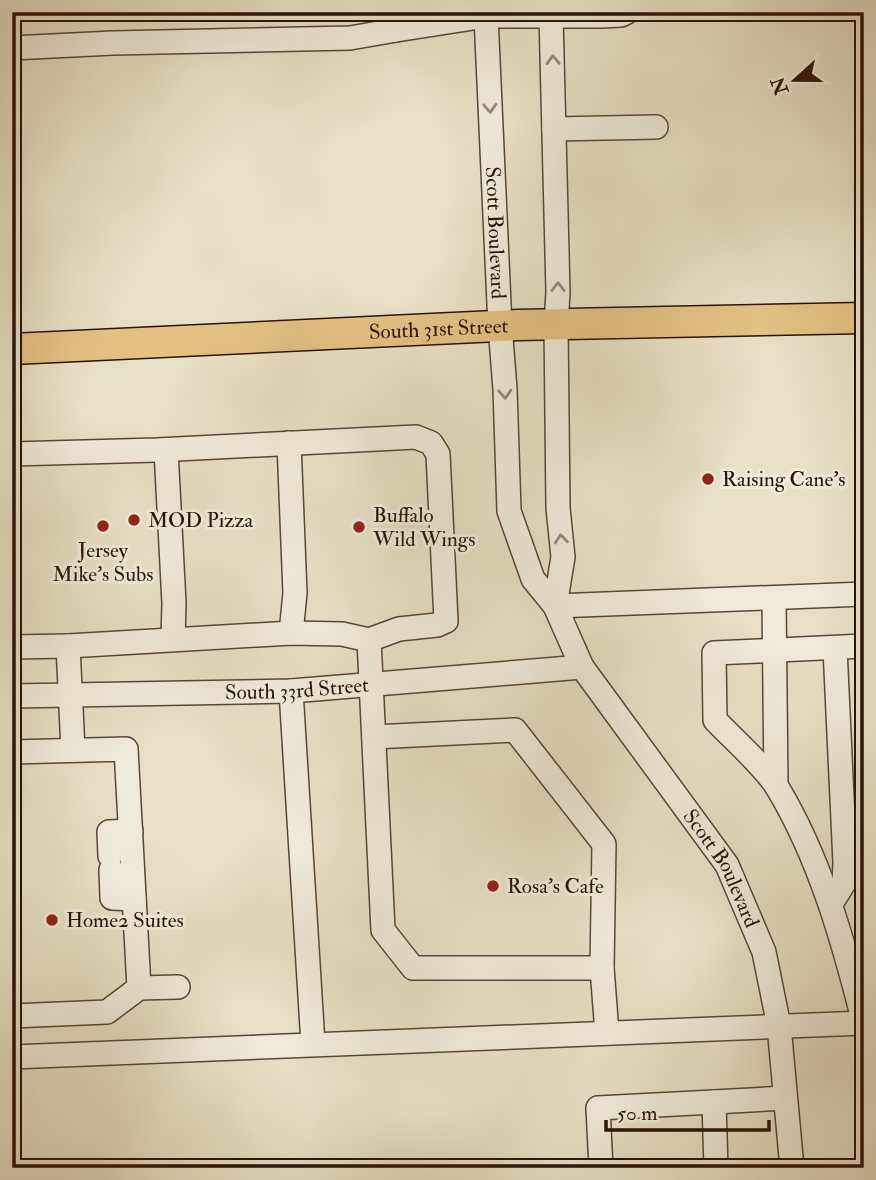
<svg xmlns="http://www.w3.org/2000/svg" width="876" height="1180" font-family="'IM FELL Double Pica',serif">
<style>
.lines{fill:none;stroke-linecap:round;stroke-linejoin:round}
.stream{stroke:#6c7873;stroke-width:6}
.minor-casing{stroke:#594638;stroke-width:26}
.major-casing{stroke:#2a1208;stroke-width:33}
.minor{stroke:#efebda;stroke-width:23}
.major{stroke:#e4c083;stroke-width:30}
.oneway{stroke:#96897c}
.poi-dot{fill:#8f2418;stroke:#efebda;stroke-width:2.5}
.labels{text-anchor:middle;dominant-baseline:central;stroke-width:6;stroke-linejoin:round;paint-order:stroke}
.street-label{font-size:21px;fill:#2a1208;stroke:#efebda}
.poi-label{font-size:21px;fill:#2a1208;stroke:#efebda;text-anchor:start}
</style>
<rect width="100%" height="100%" fill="#e7e0c6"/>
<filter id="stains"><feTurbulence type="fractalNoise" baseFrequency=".00286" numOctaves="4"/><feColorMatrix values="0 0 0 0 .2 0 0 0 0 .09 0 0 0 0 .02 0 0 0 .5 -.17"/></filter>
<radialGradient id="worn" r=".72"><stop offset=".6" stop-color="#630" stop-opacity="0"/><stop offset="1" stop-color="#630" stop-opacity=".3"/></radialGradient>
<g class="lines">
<path class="stream" d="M 12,1157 L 21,1168"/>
<g class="minor-casing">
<g id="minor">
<path d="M 395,12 L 396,30 L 486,16 L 602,16 L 621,15 L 627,12"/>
<path id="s1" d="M 486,16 L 500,326 L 505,389 L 509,511 L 533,579 L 555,606 L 582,667 L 727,865 L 764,952 L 779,1026 L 792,1168"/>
<path d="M 551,16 L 558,292 L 556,324 L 558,508 L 563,557 L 555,606"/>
<path d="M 12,48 L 113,43 L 350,38 L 396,30"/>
<path d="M 554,129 L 656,127"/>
<path d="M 289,443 L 295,593 L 291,633"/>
<path d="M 166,450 L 174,603 L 173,639"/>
<path d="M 12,454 L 157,450 L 416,437 L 431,443 L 438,454 L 446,621 L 437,625 L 399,629 L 369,640 L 383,930 L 413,968 L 602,968 L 607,1033"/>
<path d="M 774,599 L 776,785"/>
<path d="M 555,606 L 864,594"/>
<path d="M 68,646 L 291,633 L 342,634 L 369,640"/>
<path d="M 12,647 L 68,646 L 73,750"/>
<path d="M 291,691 L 313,1044"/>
<path id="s2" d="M 12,696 L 291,691 L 582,667"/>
<path d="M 374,737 L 515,730 L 604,844 L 602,968"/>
<path d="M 12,752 L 126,749 L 139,988 L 107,1012 L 12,1016"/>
<path d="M 110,856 L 109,832 L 131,831"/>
<path d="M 111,870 L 112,898 L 134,899"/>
<path d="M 831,904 L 844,883 L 845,863 L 835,648"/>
<path d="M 139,988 L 178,987"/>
<path d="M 864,1023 C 844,943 820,858 777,787 C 765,767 732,738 715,720 L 714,653 L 864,646"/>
<path d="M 12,1057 L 864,1023"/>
<path d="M 601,1168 L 598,1108 L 714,1102"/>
<path d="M 716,1168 L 714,1102 L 785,1098"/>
</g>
</g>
<g class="major-casing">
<g id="major">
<path id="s3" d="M 12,349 L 518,325 L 864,318"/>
</g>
</g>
<use href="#minor" class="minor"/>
<use href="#major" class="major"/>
</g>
<defs><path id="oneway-chevron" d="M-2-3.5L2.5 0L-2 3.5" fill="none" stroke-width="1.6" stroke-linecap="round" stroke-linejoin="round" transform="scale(1.75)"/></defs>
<g class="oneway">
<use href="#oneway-chevron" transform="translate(553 60) rotate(-91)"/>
<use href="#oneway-chevron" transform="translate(490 108) rotate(87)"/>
<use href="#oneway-chevron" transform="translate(558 287) rotate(-90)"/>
<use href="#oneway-chevron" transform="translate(505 394) rotate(87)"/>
<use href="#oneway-chevron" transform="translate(561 539) rotate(-96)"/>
</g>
<g class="poi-dot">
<circle cx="708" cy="479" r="7"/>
<circle cx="134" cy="520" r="7"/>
<circle cx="103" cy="526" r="7"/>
<circle cx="359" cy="527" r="7"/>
<circle cx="493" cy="886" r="7"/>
<circle cx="52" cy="920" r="7"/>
</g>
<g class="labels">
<g class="street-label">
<text stroke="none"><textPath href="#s1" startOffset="217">Scott Boulevard</textPath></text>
<text stroke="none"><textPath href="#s3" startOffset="427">South 31st Street</textPath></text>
<text stroke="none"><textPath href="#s2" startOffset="285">South 33rd Street</textPath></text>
<text stroke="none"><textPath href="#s1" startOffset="915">Scott Boulevard</textPath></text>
</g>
<g class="poi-label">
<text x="722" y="479">Raising Cane's</text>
<text x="373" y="515">Buffalo<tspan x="373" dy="24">Wild Wings</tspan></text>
<text x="148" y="520">MOD Pizza</text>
<text x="103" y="550" text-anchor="middle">Jersey<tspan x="103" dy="24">Mike's Subs</tspan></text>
<text x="507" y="886">Rosa's Cafe</text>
<text x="66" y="920">Home2 Suites</text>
</g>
</g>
<rect width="876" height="1180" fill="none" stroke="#e7e0c6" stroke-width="42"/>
<rect x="14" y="14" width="848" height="1152" fill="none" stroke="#2a1208" stroke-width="3.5"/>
<rect x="21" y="21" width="834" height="1138" fill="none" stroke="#2a1208" stroke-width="2"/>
<g transform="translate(795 80) rotate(249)" stroke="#efebda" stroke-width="5" paint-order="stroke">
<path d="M0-5L12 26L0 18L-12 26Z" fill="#2a1208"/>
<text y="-10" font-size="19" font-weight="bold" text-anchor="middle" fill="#2a1208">N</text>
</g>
<path d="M606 1120v10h163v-10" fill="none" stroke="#2a1208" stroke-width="3.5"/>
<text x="617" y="1120" font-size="21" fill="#2a1208" stroke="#efebda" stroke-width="5" paint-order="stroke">50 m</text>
<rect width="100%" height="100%" filter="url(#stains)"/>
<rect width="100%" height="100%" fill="url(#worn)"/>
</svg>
